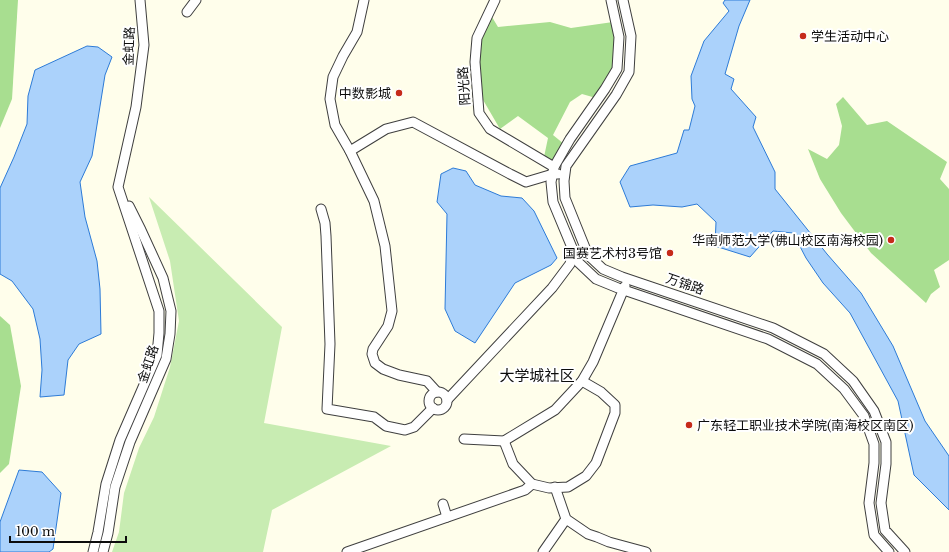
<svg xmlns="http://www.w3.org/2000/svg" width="949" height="552" font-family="'Libre Baskerville','Noto Sans SC',serif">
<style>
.green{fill:#c8ecb2}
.forest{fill:#a8de90}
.water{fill:#abd2fb;stroke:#2d7bd7}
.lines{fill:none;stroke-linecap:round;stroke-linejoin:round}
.minor-casing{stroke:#3f3f3f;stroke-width:11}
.minor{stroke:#fff;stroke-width:9}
.poi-dot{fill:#c62a1a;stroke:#fff;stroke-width:1.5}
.labels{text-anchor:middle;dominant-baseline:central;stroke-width:4;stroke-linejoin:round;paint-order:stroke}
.poi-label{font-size:13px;fill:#0c0c0c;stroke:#fff;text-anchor:end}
.street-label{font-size:13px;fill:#0c0c0c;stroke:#fff}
.quarter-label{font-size:15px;fill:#0c0c0c;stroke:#fff}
</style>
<rect width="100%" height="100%" fill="#fffeeb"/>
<path class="green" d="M 149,197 L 282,327 L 264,423 L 391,446 L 272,510 L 263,552 L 112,552 L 119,532 L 124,493 L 139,448 L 154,417 L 170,367 L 179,321 L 170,261 Z"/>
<g class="forest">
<path d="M 0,0 L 18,0 L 12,99 L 0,128 Z"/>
<path d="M 492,17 L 498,27 L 550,22 L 571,28 L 613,22 L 617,37 L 614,68 L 596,98 L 582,94 L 570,102 L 553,135 L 564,144 L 553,163 L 544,157 L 548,138 L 518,116 L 500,129 L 479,93 L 478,61 L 481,40 Z"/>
<path d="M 843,97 L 867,125 L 887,121 L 947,162 L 940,179 L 949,189 L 949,260 L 934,270 L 940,287 L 931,294 L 926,303 L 871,253 L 841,213 L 820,179 L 808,149 L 827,159 L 839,145 L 842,126 L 836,104 Z"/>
<path d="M 0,316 L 10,325 L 21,386 L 9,464 L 0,473 Z"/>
</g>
<g class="water">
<path d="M 725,0 L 750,0 L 739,26 L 725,74 L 734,79 L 731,89 L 756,117 L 753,127 L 775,172 L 775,189 L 827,254 L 861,293 L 893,346 L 925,421 L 949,456 L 949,510 L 914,475 L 898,401 L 850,313 L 823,283 L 806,258 L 793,233 L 773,231 L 750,257 L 715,246 L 716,222 L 697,204 L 682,207 L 653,205 L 630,207 L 620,182 L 630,166 L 677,153 L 684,130 L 689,130 L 695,106 L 692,99 L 691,76 L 704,41 L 729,11 L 723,3 Z"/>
<path d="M 87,46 L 98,47 L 112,57 L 105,75 L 92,156 L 80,182 L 85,217 L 97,261 L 100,289 L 101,334 L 79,344 L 68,360 L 64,395 L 40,397 L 42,370 L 40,339 L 33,309 L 12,281 L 0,274 L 0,188 L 14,157 L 27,124 L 28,96 L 35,70 Z"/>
<path d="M 453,168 L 466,171 L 475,185 L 501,196 L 522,198 L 534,211 L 557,258 L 551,265 L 515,283 L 475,343 L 455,331 L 445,309 L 447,214 L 437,202 L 441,174 Z"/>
<path d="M 19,470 L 42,472 L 61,493 L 53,549 L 49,552 L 0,552 L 0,522 Z"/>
</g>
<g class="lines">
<g class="minor-casing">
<g id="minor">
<path d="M 364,0 L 357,32 L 343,56 L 333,77 L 330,99 L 335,125 L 350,151 L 374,201 L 385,246 L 392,311 L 388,326 L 373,349 L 372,354 L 375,363 L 383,369 L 399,375 L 427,381 L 437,392"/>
<path d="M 495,0 L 477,38 L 475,62 L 479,113 L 490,129 L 554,167"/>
<path d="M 611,0 L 619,37 L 617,69 L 605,89 L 570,139 L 554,167 L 551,182 L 553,202 L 578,262 L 596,279 L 618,288 L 768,339 L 817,364 L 844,389 L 864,416 L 874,444 L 874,463 L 869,503 L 874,535 L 889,552"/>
<path d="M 623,0 L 631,36 L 629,72 L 616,95 L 566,166 L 564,181 L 565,198 L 588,255 L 603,269 L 622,277 L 773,328 L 824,354 L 853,381 L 874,411 L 886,442 L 886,464 L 881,503 L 885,530 L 905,552"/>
<path d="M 187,12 L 196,0"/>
<path d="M 350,151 L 386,129 L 413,122 L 510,174 L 526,182 L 553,174 L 558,174"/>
<path d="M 321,209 L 325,223 L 326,236 L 330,344 L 327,409 L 374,417 L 386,426 L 405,430 L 414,427 L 433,408"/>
<circle cx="438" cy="401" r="9"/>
<path d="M 447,400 L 552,288 L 570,264 L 573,250"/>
<path d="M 464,439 L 504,441 L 555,410 L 582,381 L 593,362 L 625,286"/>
<path d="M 504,441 L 513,464 L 532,484 L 549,488 L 568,487 L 586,476 L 596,463 L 615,413 L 615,405 L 601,392 L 582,381"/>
<path d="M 555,487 L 566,519 L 588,534 L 597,537 L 609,542 L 646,552"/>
<path d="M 443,504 L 447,517"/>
<path d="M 93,552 L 98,532 L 106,484 L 120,440 L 157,355 L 159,333 L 159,311 L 118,187 L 136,107 L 144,45 L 140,0"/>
<path d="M 103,552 L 108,533 L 115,487 L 130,442 L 166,359 L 170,334 L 171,311 L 163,278 L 141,230 L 129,206"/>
<path d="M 347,552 L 525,490 L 532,484"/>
<path d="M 543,552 L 566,519"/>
</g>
</g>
<use href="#minor" class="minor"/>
</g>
<g class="poi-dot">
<circle cx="803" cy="36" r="4"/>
<circle cx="399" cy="93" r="4"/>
<circle cx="891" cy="240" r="4"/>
<circle cx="670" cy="253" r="4"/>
<circle cx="689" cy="425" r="4"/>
</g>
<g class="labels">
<g class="poi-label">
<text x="811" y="36" text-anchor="start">学生活动中心</text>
<text x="391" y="93">中数影城</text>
<text x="883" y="240">华南师范大学(佛山校区南海校园)</text>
<text x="662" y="253">国赛艺术村3号馆</text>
<text x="697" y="425" text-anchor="start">广东轻工职业技术学院(南海校区南区)</text>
</g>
<g class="street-label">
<text transform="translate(129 46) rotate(-88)">金虹路</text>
<text transform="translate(464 86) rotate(-94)">阳光路</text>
<text transform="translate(685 284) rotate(19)">万锦路</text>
<text transform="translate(148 364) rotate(-71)">金虹路</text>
</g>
<g class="quarter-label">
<text x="537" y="375">大学城社区</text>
</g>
</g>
<path d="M10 536v6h116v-6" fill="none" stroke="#0c0c0c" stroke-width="2"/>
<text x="16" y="536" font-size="12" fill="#0c0c0c" stroke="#ffffff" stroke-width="3" paint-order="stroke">100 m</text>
</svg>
